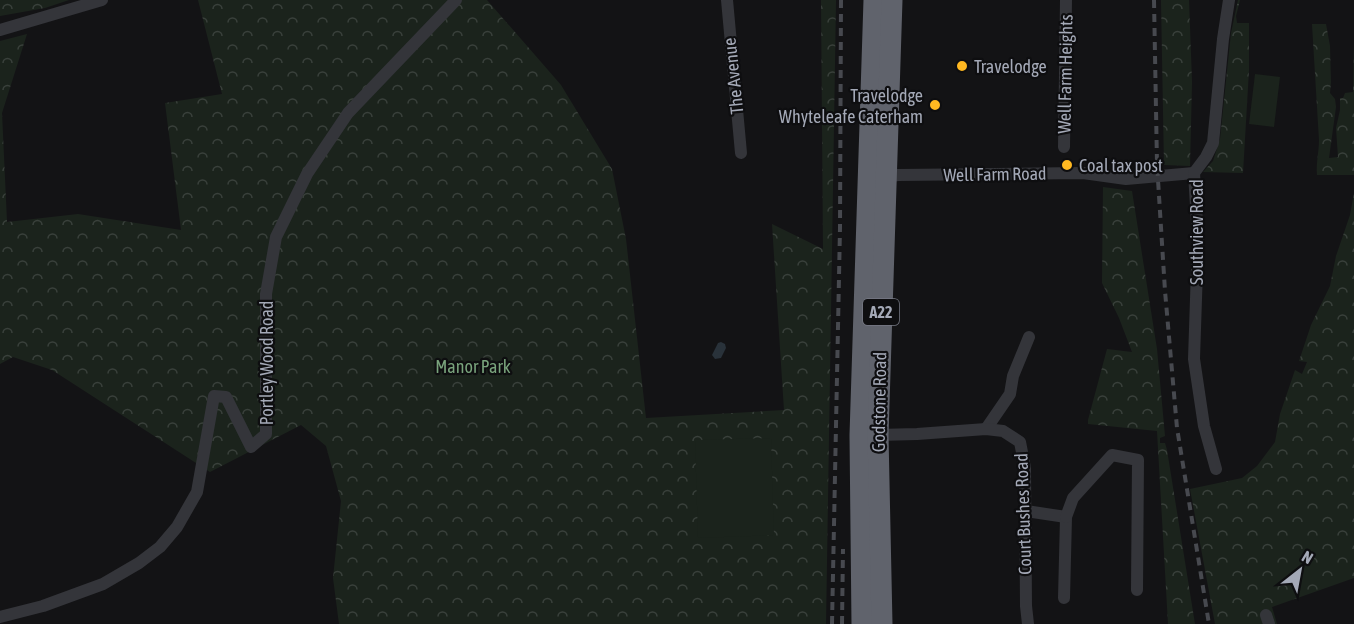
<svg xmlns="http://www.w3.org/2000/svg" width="1354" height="624" font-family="'Asap Condensed',sans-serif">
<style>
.forest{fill:url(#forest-crowns)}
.garden{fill:#1b231c}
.water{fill:#29323a}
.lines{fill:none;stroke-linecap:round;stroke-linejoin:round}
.street{stroke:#34353a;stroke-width:12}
.highway{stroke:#60636c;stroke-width:21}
.rail{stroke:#47494f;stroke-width:4;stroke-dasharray:8 6;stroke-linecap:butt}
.poi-dot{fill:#ffb821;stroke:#0e0e10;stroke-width:2}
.labels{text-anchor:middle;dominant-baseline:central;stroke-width:4.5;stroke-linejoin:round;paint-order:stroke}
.shield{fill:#0e0e10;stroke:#777a85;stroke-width:1.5}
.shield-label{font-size:16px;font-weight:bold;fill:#a4a9b7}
.poi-label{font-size:18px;fill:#a4a9b7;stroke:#0e0e10;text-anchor:start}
.street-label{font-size:18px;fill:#a4a9b7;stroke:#0e0e10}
.park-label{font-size:18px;fill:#79a37c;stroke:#0e0e10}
</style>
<defs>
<pattern id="forest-crowns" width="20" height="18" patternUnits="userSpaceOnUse" patternTransform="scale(1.5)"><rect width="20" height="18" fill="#1b231c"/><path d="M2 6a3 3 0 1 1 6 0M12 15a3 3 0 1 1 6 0" fill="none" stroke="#39403b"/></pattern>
</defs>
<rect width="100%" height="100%" fill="#131315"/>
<g class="forest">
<path d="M 0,0 L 69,0 L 45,8 L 0,16 Z"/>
<path d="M 198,0 L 487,0 L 561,85 L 612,169 L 626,239 L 646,418 L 784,410 L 772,224 L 823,249 L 821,0 L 836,0 L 826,624 L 339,624 L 333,578 L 341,501 L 326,446 L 301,425 L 210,472 L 52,370 L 13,357 L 0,364 L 0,41 L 27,34 L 2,113 L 7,222 L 78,214 L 181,230 L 165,103 L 222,94 Z"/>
<path d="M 1161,0 L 1189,0 L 1192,82 L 1190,166 L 1164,165 Z"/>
<path d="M 1238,0 L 1240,0 L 1236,16 L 1237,23 L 1249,23 L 1249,70 L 1243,173 L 1203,172 L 1213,161 L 1220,139 L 1231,33 Z"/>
<path d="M 1312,24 L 1326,24 L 1330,46 L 1331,82 L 1330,93 L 1335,99 L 1336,107 L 1329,158 L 1338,157 L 1336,128 L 1340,110 L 1340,98 L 1343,98 L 1345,93 L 1353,92 L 1354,42 L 1354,175 L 1317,175 C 1316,162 1319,152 1319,140 Z"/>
<path d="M 1103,187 L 1132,191 L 1157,349 L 1165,436 L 1160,438 L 1160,443 L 1165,443 L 1167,450 L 1195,624 L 1168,624 L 1157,431 L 1088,424 L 1088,420 L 1107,349 L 1132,352 L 1119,318 L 1102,283 Z"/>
<path d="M 1354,193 L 1354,578 L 1272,607 L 1277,624 L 1215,624 L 1190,489 L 1242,478 L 1257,466 L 1275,442 L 1280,414 L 1295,370 L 1302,374 L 1307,362 L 1299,361 L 1311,325 L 1330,286 L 1336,256 L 1350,215 Z"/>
</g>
<g class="garden">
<path d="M 1255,74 L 1280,77 L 1274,127 L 1249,124 Z"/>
<path d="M 771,438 L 774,535 L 698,538 L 695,440 Z"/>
</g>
<path class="water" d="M 721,342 L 725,344 L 726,348 L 721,358 L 715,359 L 712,355 L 718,343 Z"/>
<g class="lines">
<g class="street">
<path d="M 727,0 L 741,153"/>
<path d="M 0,30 L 102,0"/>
<path d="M 1064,147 L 1066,0"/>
<path d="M 883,177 L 898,175 L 1083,173 L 1126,179 L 1194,173"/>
<path d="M 986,429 L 1010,394 L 1013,376 L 1029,337"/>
<path d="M 878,435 L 917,434 L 986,429 L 1003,431 L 1020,442 L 1025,468 L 1026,606 L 1028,624"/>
<path d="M 1216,469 L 1204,426 L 1194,359 L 1198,239 L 1194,173 L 1206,157 L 1213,143 L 1223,39 L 1229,0"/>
<path d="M 1026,511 L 1066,517 L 1064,598"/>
<path d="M 1066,517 L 1073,498 L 1112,455 L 1138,460 L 1137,590"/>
<path d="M 1266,615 L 1269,624"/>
<path d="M 0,617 L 43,606 L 103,584 L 139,563 L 160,547 L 177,527 L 197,492 L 214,396 L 226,397 L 251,447 L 266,434 L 266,294 L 276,237 L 307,174 L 348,113 L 456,0"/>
</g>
<g class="highway">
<path d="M 862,624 L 860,435 L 874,0"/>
<path d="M 882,624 L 878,435 L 892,0"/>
</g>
<g class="rail">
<path d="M 1154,0 L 1157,164 L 1165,291 L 1177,428 L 1209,624"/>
<path d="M 832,624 L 840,228 L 841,0"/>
<path d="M 842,624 L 843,549"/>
</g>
</g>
<g class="poi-dot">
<circle cx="962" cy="66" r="6"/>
<circle cx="935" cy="105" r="6"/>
<circle cx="1067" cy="165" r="6"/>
</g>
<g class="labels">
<rect class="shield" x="863" y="299" width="36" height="26" rx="4.5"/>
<g class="shield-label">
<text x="881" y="312">A22</text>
</g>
<g class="poi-label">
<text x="974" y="66">Travelodge</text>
<text x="923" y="95" text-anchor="end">Travelodge<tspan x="923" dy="21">Whyteleafe Caterham</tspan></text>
<text x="1079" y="165">Coal tax post</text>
</g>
<g class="street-label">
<text transform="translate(1065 74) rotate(-89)">Well Farm Heights</text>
<text transform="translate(733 76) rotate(-96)">The Avenue</text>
<text transform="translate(995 174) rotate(-1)">Well Farm Road</text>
<text transform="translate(1196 232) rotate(-90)">Southview Road</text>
<text transform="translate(266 363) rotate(-90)">Portley Wood Road</text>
<text transform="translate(879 402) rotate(-89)">Godstone Road</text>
<text transform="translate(1023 514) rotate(-92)">Court Bushes Road</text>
</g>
<g class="park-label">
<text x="473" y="366">Manor Park</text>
</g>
</g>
<g transform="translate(1300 570) rotate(31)" stroke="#0e0e10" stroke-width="4.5" paint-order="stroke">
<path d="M0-4.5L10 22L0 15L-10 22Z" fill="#a4a9b7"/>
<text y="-9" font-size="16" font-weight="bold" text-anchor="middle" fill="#a4a9b7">N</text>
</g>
</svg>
